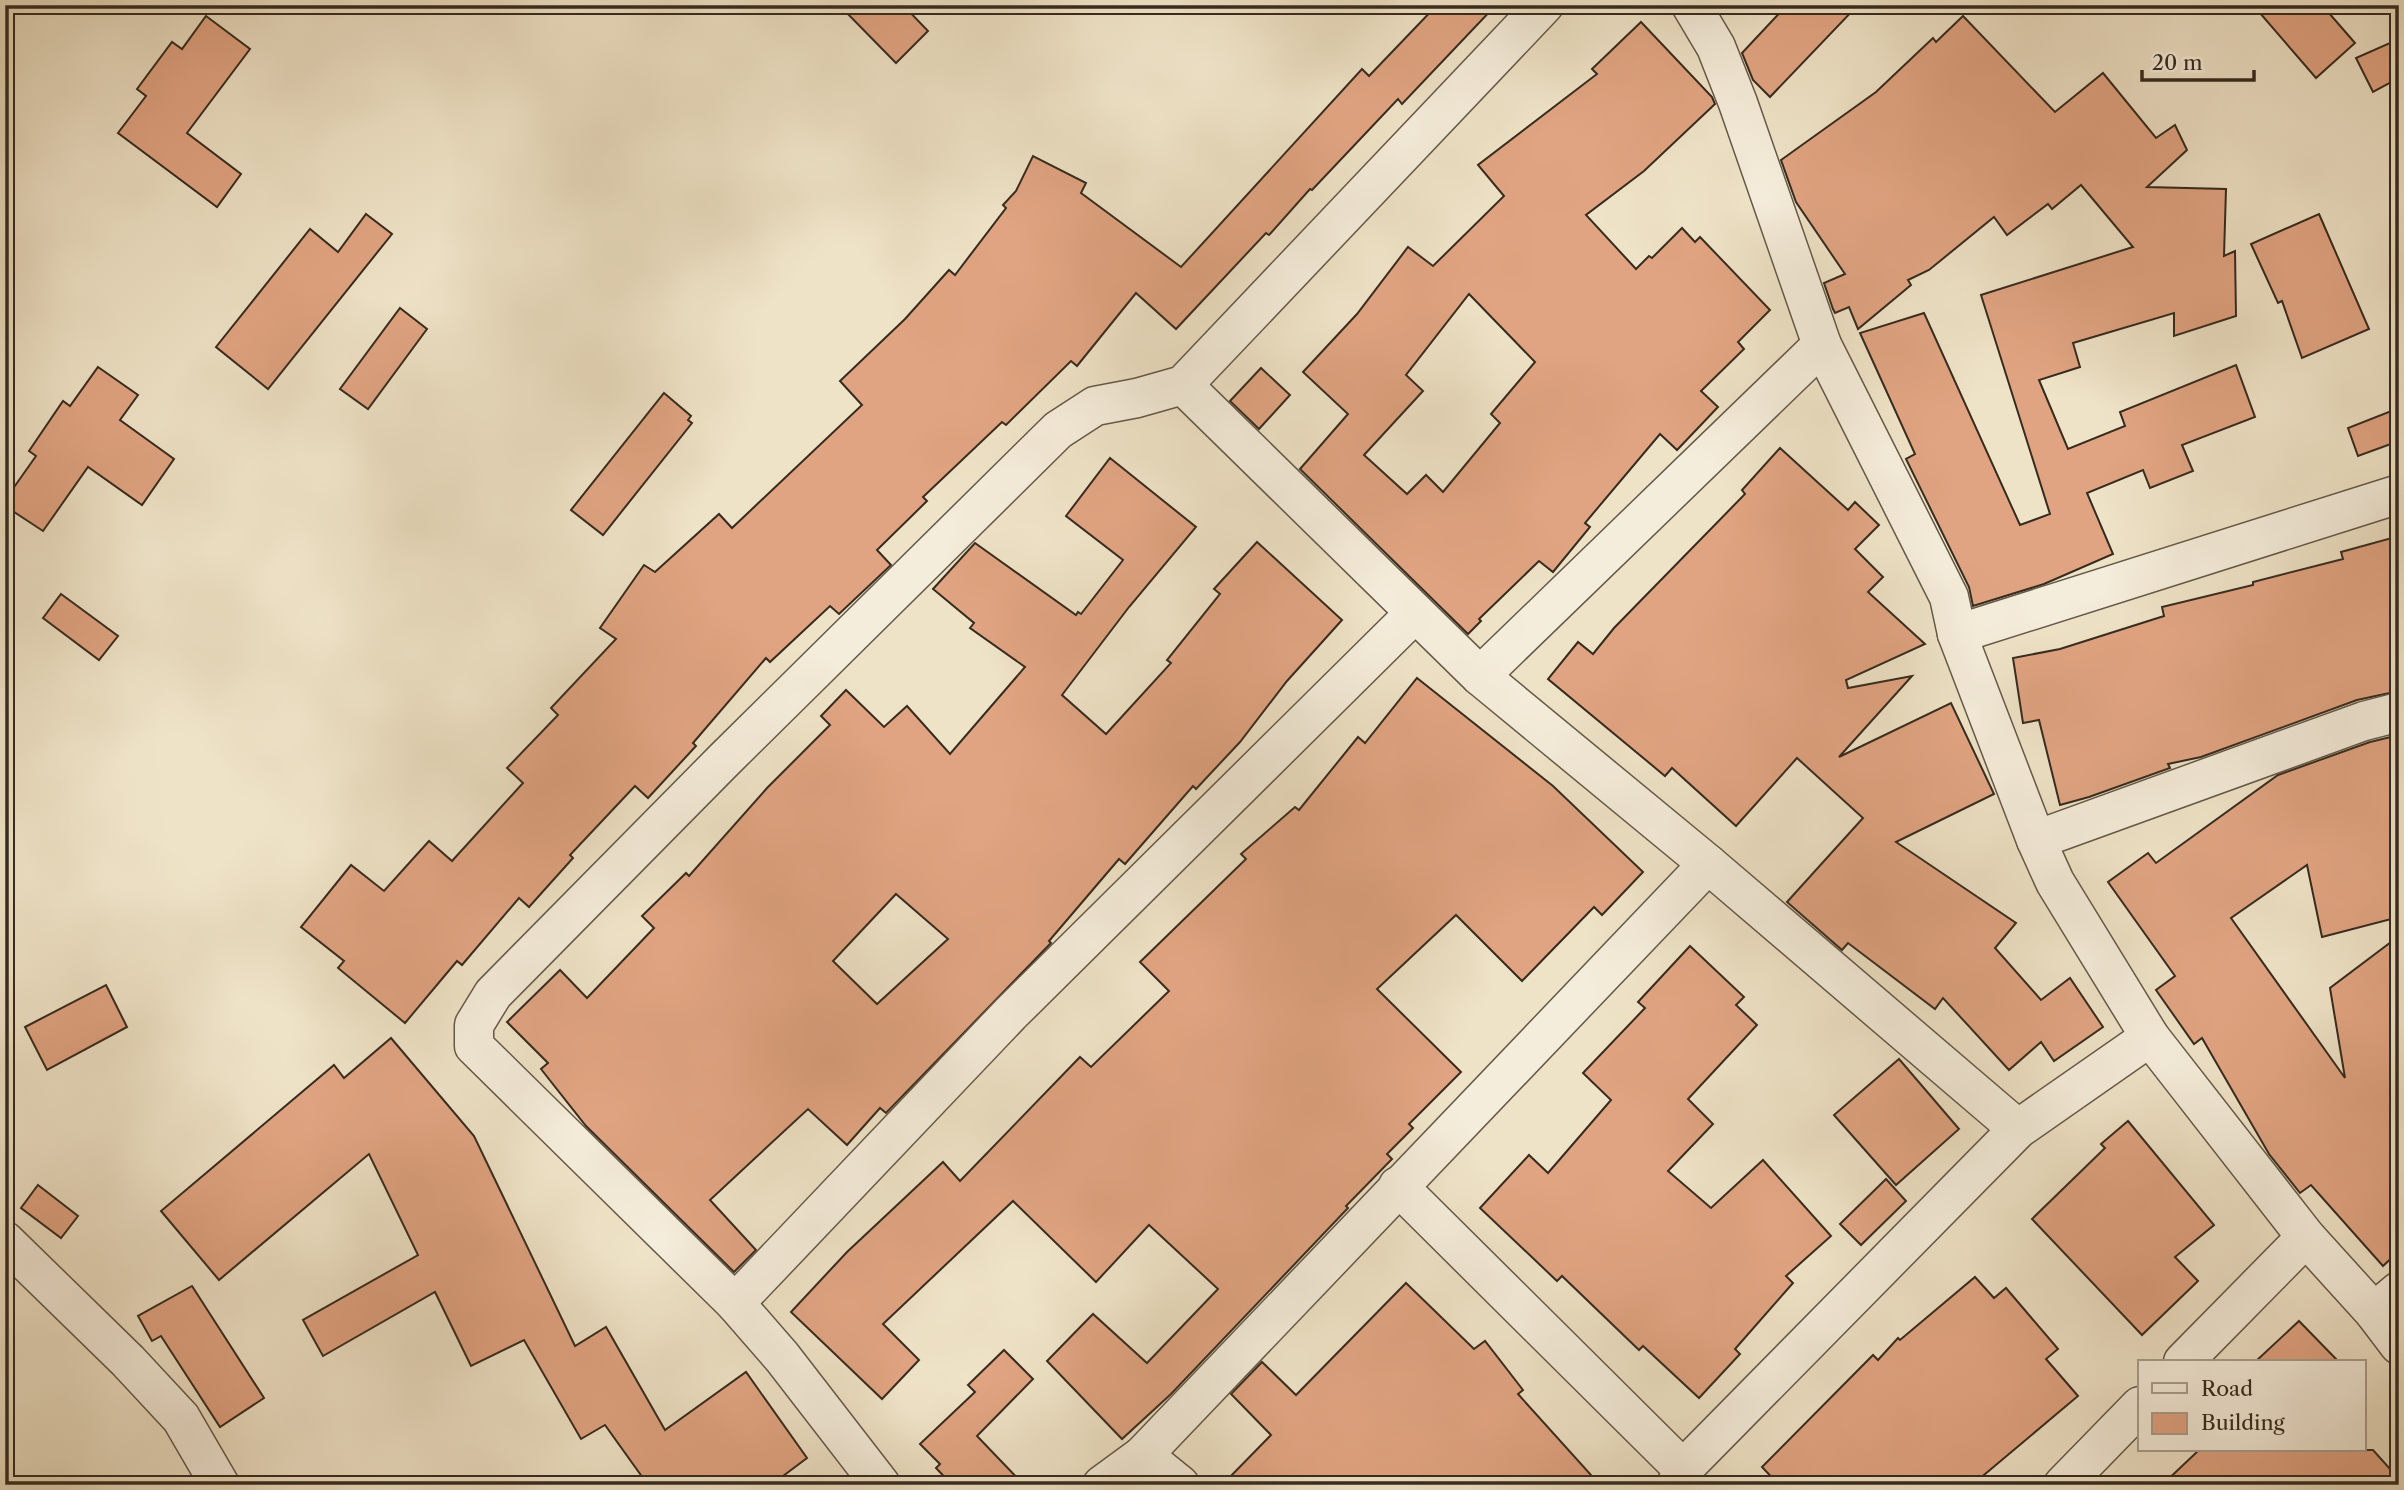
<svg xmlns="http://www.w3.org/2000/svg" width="2404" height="1490" font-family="'Libre Caslon Text',serif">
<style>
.building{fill:#e1a482;stroke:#362b1f;stroke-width:2;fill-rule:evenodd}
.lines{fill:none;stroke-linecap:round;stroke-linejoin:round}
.minor-casing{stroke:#645949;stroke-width:41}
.minor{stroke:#f5eddb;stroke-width:38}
</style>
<rect width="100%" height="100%" fill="#efe3c7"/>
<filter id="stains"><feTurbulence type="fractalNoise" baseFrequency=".00286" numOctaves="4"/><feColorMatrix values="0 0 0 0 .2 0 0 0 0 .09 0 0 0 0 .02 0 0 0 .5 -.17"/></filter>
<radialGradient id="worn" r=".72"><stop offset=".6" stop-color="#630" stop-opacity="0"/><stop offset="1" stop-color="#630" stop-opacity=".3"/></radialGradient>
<g class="building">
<path d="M 839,5 L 903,5 L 928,31 L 896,63 Z"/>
<path d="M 1437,5 L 1496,5 L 1402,104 L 1398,99 L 1312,190 L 1310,189 L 1269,235 L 1266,233 L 1176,329 L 1136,293 L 1077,366 L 1071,361 L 1006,425 L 1002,422 L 923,497 L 927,501 L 877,550 L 891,565 L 839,614 L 830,606 L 770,662 L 766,658 L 693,743 L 696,746 L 648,798 L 635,786 L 570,855 L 573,858 L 529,907 L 519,898 L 462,965 L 457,961 L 405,1023 L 338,968 L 344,961 L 301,927 L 351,865 L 384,891 L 429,841 L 452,861 L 523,783 L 507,768 L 558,715 L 551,708 L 616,639 L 600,628 L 644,565 L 655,572 L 719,514 L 732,528 L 862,405 L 840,381 L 905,319 L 949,270 L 955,275 L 1006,208 L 1003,205 L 1016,191 L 1033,156 L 1086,183 L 1081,193 L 1181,267 L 1362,69 L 1369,76 Z"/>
<path d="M 1787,5 L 1858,5 L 1770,97 L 1753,80 L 1742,53 Z"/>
<path d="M 2253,5 L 2322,5 L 2355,43 L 2316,78 Z"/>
<path d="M 206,16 L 250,49 L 187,133 L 241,174 L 217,207 L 118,133 L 146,96 L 137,89 L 172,42 L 182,49 Z"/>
<path d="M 1963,16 L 2055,112 L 2103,73 L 2156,138 L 2175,125 L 2187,150 L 2147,187 L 2226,189 L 2224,256 L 2235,251 L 2236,316 L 2174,336 L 2174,313 L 2073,343 L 2080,367 L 2039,380 L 2068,449 L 2125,426 L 2120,412 L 2236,365 L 2255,417 L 2182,445 L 2193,471 L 2150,488 L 2143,470 L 2087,493 L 2113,554 L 2044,584 L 1973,606 L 1969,587 L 1906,459 L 1915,454 L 1860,333 L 1924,313 L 2020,525 L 2050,514 L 1981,295 L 2133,247 L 2081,185 L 2052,209 L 2048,204 L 2007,235 L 1994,217 L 1929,270 L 1908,280 L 1911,285 L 1858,329 L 1849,307 L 1835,313 L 1833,309 L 1824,283 L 1845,274 L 1796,202 L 1781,160 L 1876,92 L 1933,38 L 1936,42 Z"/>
<path d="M 1641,22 L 1712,97 L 1715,104 L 1644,171 L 1586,215 L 1636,269 L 1649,256 L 1652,258 L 1682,228 L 1695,242 L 1700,237 L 1770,310 L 1738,342 L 1744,349 L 1701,391 L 1718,407 L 1677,450 L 1660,434 L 1585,523 L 1590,527 L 1553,572 L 1539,561 L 1479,619 L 1481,621 L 1468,634 L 1300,469 L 1348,414 L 1303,372 L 1357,314 L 1408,247 L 1433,266 L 1504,196 L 1478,165 L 1597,74 L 1592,69 ZM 1469,294 L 1535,362 L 1491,414 L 1500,423 L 1443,492 L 1426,475 L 1407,494 L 1364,455 L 1423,391 L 1406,375 Z"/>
<path d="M 2399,39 L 2399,78 L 2373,92 L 2356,58 Z"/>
<path d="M 366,214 L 392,234 L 268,389 L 216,347 L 310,229 L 338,252 Z"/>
<path d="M 2319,214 L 2369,329 L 2302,358 L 2282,301 L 2278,303 L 2251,244 Z"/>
<path d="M 400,308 L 427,329 L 368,409 L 340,389 Z"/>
<path d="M 98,367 L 138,395 L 120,420 L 174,459 L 142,505 L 88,467 L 43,531 L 5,506 L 5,500 L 36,456 L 29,451 L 63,401 L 70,406 Z"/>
<path d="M 1261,368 L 1290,395 L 1259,429 L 1230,401 Z"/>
<path d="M 664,393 L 691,416 L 688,420 L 692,423 L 603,535 L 571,510 Z"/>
<path d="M 2399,408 L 2399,441 L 2358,456 L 2348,428 Z"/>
<path d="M 1780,448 L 1848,510 L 1855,502 L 1879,525 L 1855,549 L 1883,577 L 1868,592 L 1925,644 L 1846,680 L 1848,688 L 1912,676 L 1839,757 L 1951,703 L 1994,794 L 1896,842 L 2016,923 L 1995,948 L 2041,1000 L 2070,978 L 2103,1027 L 2054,1061 L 2041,1042 L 2009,1070 L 1943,998 L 1935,1009 L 1848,943 L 1842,950 L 1787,902 L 1863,818 L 1797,758 L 1736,826 L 1672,768 L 1665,776 L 1548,679 L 1578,642 L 1593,654 L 1614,628 L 1745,494 L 1742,490 Z"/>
<path d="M 1110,458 L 1196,527 L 1129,607 L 1062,695 L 1106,734 L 1171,663 L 1167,660 L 1220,594 L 1214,589 L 1257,542 L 1342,620 L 1287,681 L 1240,742 L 1196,789 L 1193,786 L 1125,864 L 1119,859 L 1049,941 L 1051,943 L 886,1113 L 880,1108 L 847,1145 L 808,1109 L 710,1200 L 756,1250 L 734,1272 L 586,1126 L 541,1069 L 548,1063 L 507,1022 L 560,970 L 587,998 L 654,928 L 642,916 L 686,873 L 689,876 L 767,788 L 830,725 L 821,716 L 846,690 L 884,727 L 907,706 L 950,754 L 1025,667 L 970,628 L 974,623 L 933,589 L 975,543 L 1076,615 L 1078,612 L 1081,614 L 1123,560 L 1066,516 ZM 896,894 L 948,939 L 877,1004 L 833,961 Z"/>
<path d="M 2399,536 L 2399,691 L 2357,700 L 2201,757 L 2168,764 L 2170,768 L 2089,797 L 2060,805 L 2039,720 L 2023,723 L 2013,658 L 2060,649 L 2164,616 L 2162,607 L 2253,585 L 2253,582 L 2343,559 L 2341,552 Z"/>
<path d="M 61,594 L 118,636 L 99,660 L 43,618 Z"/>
<path d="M 1417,678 L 1553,786 L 1643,872 L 1602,915 L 1594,907 L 1522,981 L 1456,915 L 1377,989 L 1461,1072 L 1409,1124 L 1413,1128 L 1387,1154 L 1392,1159 L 1346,1206 L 1348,1208 L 1171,1394 L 1122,1439 L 1047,1361 L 1093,1314 L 1147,1363 L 1218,1289 L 1149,1225 L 1096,1282 L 1013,1201 L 883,1324 L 919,1360 L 882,1399 L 791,1312 L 847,1252 L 943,1162 L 960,1181 L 1080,1057 L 1091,1067 L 1169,991 L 1140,962 L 1246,859 L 1241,854 L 1295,807 L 1299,810 L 1358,737 L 1365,743 Z"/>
<path d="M 2399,735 L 2399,917 L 2322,937 L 2307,865 L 2231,918 L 2345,1078 L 2330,988 L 2399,936 L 2399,1251 L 2383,1266 L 2311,1185 L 2300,1193 L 2269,1154 L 2202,1038 L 2194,1044 L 2156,990 L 2175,976 L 2108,882 L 2148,853 L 2156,863 L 2278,775 L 2370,742 Z"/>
<path d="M 1690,946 L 1744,997 L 1736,1005 L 1757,1025 L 1688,1099 L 1713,1124 L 1668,1171 L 1711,1208 L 1763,1160 L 1831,1236 L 1786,1276 L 1793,1283 L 1735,1349 L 1740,1354 L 1699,1398 L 1643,1346 L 1639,1350 L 1562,1276 L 1557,1281 L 1480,1208 L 1529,1155 L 1548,1173 L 1611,1100 L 1583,1073 L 1645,1008 L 1638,1002 Z"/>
<path d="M 106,985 L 127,1027 L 47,1070 L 25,1027 Z"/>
<path d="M 391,1038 L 474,1136 L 575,1346 L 606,1327 L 665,1430 L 746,1372 L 807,1458 L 771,1485 L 648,1485 L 605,1425 L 581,1439 L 524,1340 L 471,1366 L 435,1292 L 323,1356 L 303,1320 L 418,1255 L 369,1154 L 219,1280 L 161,1211 L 334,1065 L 344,1078 Z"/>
<path d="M 1899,1059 L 1959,1129 L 1896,1185 L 1834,1115 Z"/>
<path d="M 2128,1121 L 2214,1225 L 2175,1257 L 2198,1281 L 2142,1335 L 2032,1219 L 2105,1148 L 2101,1144 Z"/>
<path d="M 1886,1179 L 1906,1201 L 1861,1245 L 1840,1224 Z"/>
<path d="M 38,1185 L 78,1216 L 61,1238 L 21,1208 Z"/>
<path d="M 1975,1277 L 1994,1298 L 2006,1288 L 2058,1349 L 2046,1359 L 2078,1396 L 1972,1485 L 1779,1485 L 1762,1467 L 1873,1355 L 1878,1360 L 1898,1338 L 1900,1340 Z"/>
<path d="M 1406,1283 L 1474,1349 L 1485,1341 L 1523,1390 L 1518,1394 L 1600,1485 L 1222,1485 L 1271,1435 L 1231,1394 L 1262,1362 L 1296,1395 Z"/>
<path d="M 192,1286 L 264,1398 L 220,1427 L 161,1336 L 152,1341 L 138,1316 Z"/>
<path d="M 2299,1321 L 2339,1362 L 2255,1362 Z"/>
<path d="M 1004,1350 L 1033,1379 L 977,1436 L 1024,1485 L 952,1485 L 936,1468 L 940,1464 L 920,1444 L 975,1392 L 968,1385 Z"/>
<path d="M 2199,1450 L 2373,1450 L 2399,1479 L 2399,1485 L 2162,1485 Z"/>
</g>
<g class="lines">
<g class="minor-casing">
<g id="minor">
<path d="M 1691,5 L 1716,47 L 1738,103 L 1822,345 L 1949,597 L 1957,634 L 2036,840 L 2055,882 L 2150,1037 L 2306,1237 L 2374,1312 L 2399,1345"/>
<path d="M 1183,385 L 1480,676 L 1708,864 L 2018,1129"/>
<path d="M 1957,634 L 2399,494"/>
<path d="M 1480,676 L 1822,345"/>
<path d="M 2036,840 L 2364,721 L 2399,712"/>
<path d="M 1398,1186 L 1683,1469"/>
<path d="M 5,1241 L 128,1361 L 181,1418 L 220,1485"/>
<path d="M 735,1303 L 1010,1014 L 1415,613"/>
<path d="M 2374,1312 L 2399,1291"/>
<path d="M 2183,1362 L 2306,1237"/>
<path d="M 1143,1455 L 1180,1485"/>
<path d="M 881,1485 L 782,1357 L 735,1303 L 474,1046 L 474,1025 L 493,994 L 724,760 L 1058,430 L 1095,406 L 1137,398 L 1183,385 L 1544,5"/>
<path d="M 1102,1485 L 1143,1455 L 1708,864"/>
<path d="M 1676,1485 L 1683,1469 L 2018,1129 L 2150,1037"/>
<path d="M 2063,1485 L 2140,1406"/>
</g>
</g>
<use href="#minor" class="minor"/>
</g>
<rect width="2404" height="1490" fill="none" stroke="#efe3c7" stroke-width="28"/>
<rect x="7" y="7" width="2390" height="1476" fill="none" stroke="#362b1f" stroke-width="3.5"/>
<rect x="14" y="14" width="2376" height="1462" fill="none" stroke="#362b1f" stroke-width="2"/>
<rect x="2138" y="1360" width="228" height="91" fill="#f5eddb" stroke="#a99f90" stroke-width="2"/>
<rect x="2152" y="1383" width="35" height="10" fill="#f5eddb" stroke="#a99f90" stroke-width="2"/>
<text x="2201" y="1396" font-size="21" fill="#362b1f">Road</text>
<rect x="2152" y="1413" width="35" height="21" fill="#e1a482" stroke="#a99f90" stroke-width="2"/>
<text x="2201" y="1430" font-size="21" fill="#362b1f">Building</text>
<path d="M2142 70v10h112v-10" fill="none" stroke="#362b1f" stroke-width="3.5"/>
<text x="2152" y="70" font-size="21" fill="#362b1f" stroke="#f5eddb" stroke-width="5" paint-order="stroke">20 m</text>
<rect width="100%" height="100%" filter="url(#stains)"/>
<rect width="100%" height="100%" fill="url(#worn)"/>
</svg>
